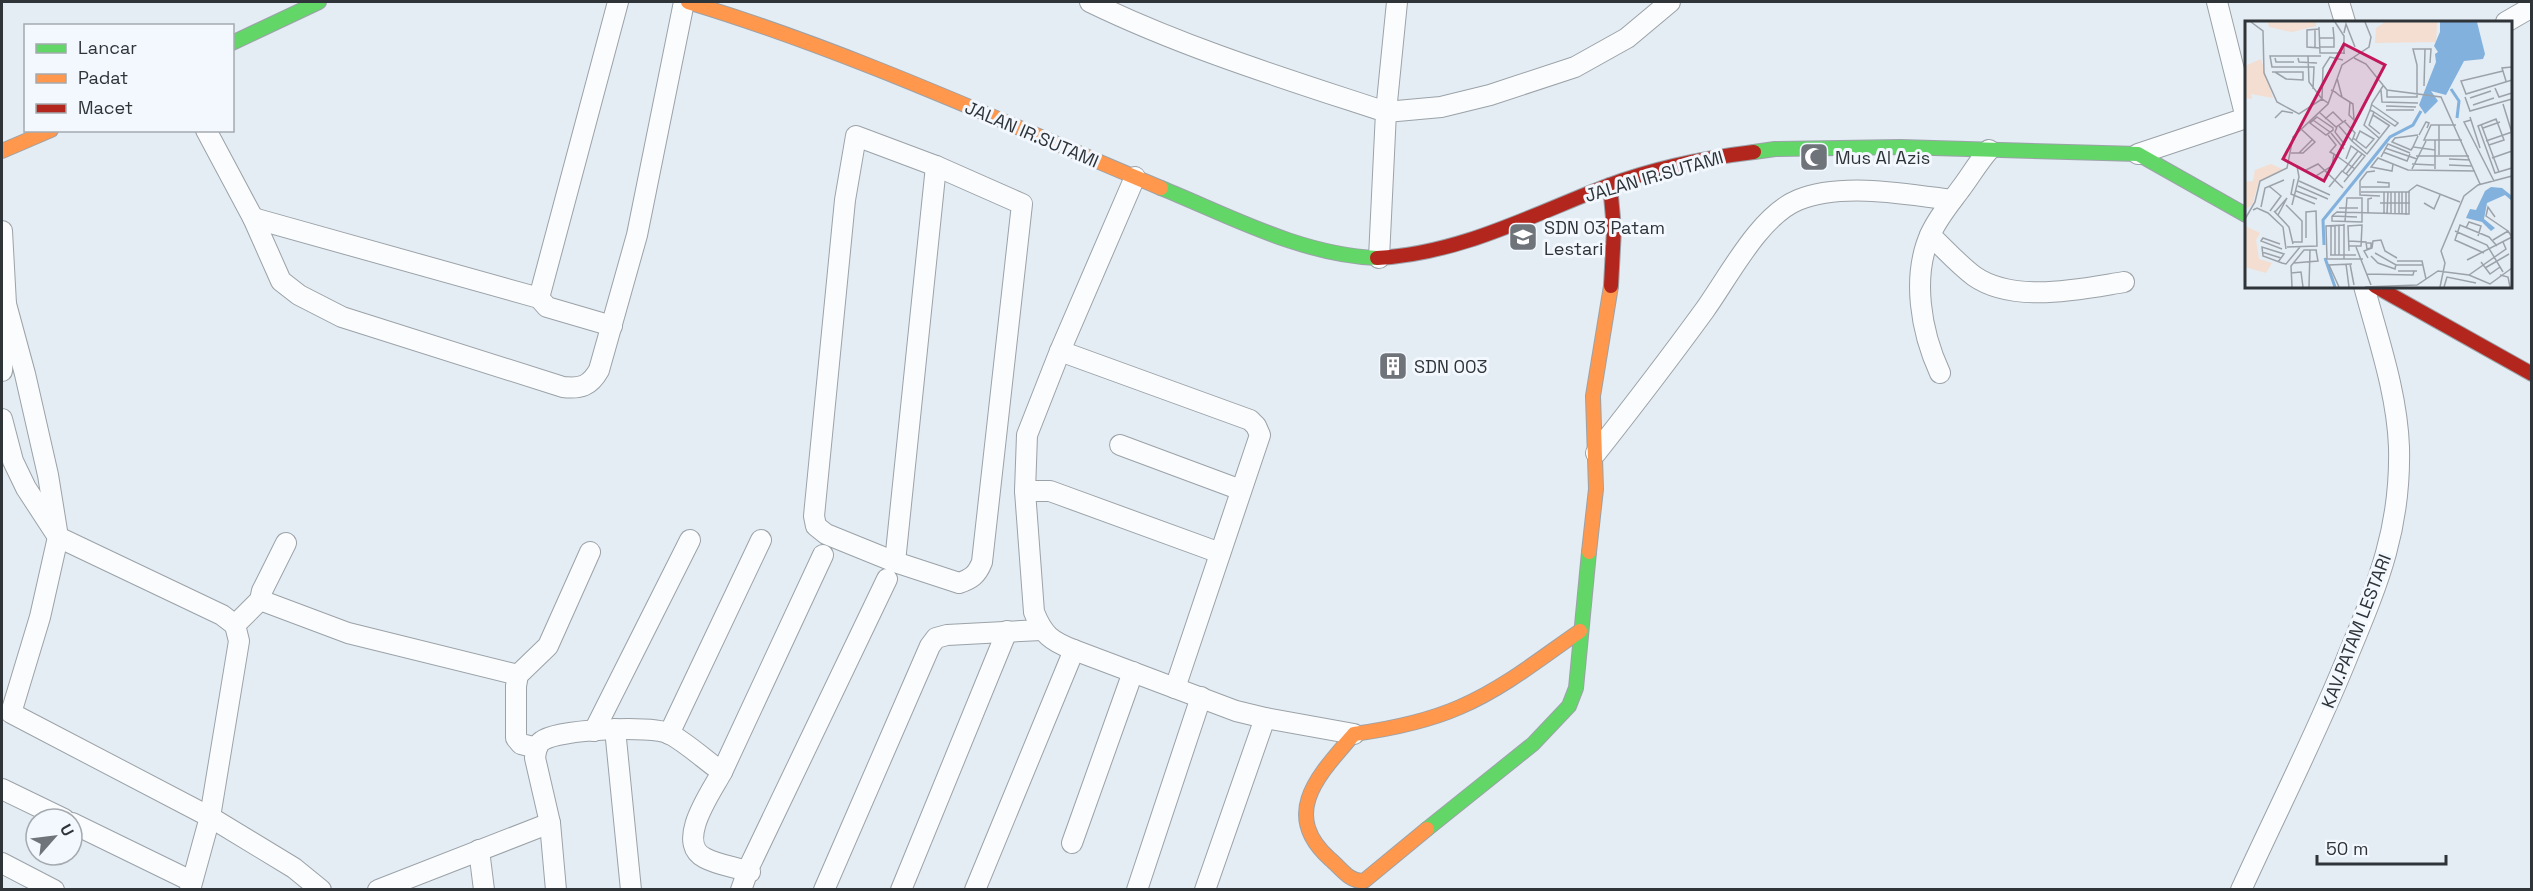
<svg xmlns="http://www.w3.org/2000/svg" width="2533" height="891" font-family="'Space Grotesk',sans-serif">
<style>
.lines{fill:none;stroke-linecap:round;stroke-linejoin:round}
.street-casing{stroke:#9ba2a8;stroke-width:22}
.fast-casing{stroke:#9ba2a8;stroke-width:16}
.slow-casing{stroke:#9ba2a8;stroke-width:16}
.jam-casing{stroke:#9ba2a8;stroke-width:16}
.street{stroke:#fbfcfd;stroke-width:20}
.fast{stroke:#63d668;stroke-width:14}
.slow{stroke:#ff974d;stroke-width:14}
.jam{stroke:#b3261e;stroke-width:14}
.labels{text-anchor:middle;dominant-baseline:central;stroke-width:6;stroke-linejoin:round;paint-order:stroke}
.street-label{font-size:18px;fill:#2f3439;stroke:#f2f8fe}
.poi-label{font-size:18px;fill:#2f3439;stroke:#f2f8fe;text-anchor:start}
.inset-river{fill:none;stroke:#81b1dc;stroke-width:3}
.inset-road{fill:none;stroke:#9ca2a9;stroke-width:1.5}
.view{fill:#c2185b;fill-opacity:0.15;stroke:#c2185b;stroke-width:3}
.inset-edge{fill:none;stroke:#2f3439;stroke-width:3}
</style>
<rect width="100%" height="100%" fill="#e4ecf4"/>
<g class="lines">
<g class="street-casing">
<g id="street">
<path d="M 1090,2 C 1185,48 1286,79 1386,112 L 1379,258"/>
<path d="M 1397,2 L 1386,112 L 1441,107 L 1490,95 L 1575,67 L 1627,38 L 1670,2"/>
<path d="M 2217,2 L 2246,118"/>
<path d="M 2339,2 L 2345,22"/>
<path d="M 2506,22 L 2532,7"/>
<path d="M 206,130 L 253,218 L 281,281 L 299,295 L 342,317 L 563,387 C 581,389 590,386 599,370 L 637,235 L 684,2"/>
<path d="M 856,136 L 936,166 L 1022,204 L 982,562 C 977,575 971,579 959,583 L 895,562 L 826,534 L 816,526 L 814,516 L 845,200 Z"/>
<path d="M 2138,154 L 2246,118"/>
<path d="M 1135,177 L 1060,351 L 1027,435 L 1025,491 L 1034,612 C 1043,635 1051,641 1074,650 L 1236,711 L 1265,718 L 1354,734"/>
<path d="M 253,218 L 539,298 L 547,307 L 612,326"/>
<path d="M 2,231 L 6,304 L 2,371"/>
<path d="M 1930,235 C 1944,248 1958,264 1974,276 C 2014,304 2080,289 2124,282"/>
<path d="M 539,298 L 618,2"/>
<path d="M 6,304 L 25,374 L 48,475 L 58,537 L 40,617 L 11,713 L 210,817 L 294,868 L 321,890"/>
<path d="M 1060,351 L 1250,420 L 1256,426 L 1260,435 L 1175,688"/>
<path d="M 1940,373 C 1921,332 1911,276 1931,233 C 1939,216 1951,202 1962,187 C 1971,175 1979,161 1989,150"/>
<path d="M 2,419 L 13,461 L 26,488 L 58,537 L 222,615 L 235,625 L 239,641 L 210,817 L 190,890"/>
<path d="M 1120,445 L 1241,490"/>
<path d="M 1596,453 C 1633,406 1669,359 1704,311 C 1728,278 1759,216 1798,200 C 1841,182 1907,194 1952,200"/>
<path d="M 1025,491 L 1050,491 L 1220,553"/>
<path d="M 895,562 L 936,166"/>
<path d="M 260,600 L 348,633 L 518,675"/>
<path d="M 235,625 L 260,600 L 262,591 L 286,543"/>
<path d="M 615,729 L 631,890"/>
<path d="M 594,731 L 690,540"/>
<path d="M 669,734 L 761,540"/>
<path d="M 537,748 L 521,744 L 516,738 L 516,686 L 518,675 L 548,646 L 590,552"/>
<path d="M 722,772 C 712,791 674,843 705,858 C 718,865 735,867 750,872"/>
<path d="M 2,789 L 64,819"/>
<path d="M 72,823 L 191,881"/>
<path d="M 550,823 L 556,890"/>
<path d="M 1072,843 L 1133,672"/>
<path d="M 479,850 L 484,890"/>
<path d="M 2,863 L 54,890"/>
<path d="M 378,890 L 550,823 L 535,758 C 536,752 536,745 542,741 C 557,729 652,725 670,734 C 688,744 705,760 722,772 L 823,555"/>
<path d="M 741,890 L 750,865 L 887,579"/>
<path d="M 824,890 L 930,646 L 936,638 L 947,635 L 1041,630"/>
<path d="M 901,890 L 1007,631"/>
<path d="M 975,890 L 1074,650"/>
<path d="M 1137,890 L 1201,697"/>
<path d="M 1205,890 L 1265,718"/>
<path d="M 2241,890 C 2277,811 2317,733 2349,653 C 2379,581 2401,527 2399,447 C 2397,392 2378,339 2364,286"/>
</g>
</g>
<g class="fast-casing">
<g id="fast">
<path d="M 232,43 L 319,2"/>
<path d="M 1754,152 L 1775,149 L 1900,147 L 2138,154 L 2246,215"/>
<path d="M 1161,188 C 1230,216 1301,255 1377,258"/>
<path d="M 1427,829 L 1533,744 L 1569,706 L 1576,688 L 1589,552"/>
</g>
</g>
<g class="slow-casing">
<g id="slow">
<path d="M 688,2 C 850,51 1005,123 1161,188"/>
<path d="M 2,151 L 51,130"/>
<path d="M 1589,552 L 1596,489 L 1593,396 L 1611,286"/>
<path d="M 1427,829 L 1364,881 C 1349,882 1341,868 1330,859 C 1279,813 1320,774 1354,734 C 1390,729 1426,722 1460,707 C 1504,688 1541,658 1580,631"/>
</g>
</g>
<g class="jam-casing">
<g id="jam">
<path d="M 1610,185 L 1614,229 L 1611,286"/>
<path d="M 1377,258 C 1459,254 1532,215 1607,186 C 1655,168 1704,158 1754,152"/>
<path d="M 2375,286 L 2532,374"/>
</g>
</g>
<use href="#street" class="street"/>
<use href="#fast" class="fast"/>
<use href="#slow" class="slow"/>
<use href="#jam" class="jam"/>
</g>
<defs>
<g id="mosque-square" transform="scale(1.5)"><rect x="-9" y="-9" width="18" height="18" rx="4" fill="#6e747a" stroke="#f2f8fe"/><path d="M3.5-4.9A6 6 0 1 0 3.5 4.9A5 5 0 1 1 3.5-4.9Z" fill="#fff"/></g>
<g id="school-square" transform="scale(1.5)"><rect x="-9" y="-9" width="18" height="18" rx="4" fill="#6e747a" stroke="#f2f8fe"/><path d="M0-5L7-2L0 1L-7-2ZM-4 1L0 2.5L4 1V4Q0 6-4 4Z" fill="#fff"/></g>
<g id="building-square" transform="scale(1.5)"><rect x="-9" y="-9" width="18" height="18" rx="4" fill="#6e747a" stroke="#f2f8fe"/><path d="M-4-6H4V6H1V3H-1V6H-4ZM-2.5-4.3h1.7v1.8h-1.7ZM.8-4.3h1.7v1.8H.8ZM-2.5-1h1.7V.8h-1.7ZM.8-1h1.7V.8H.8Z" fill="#fff"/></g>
</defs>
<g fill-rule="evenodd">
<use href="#mosque-square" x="1814" y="157"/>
<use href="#school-square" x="1523" y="237"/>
<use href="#building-square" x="1393" y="366"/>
</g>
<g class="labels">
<g class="street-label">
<text transform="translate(1032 134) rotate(23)">JALAN IR.SUTAMI</text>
<text transform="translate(1654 176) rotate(-16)">JALAN IR.SUTAMI</text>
<text transform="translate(2356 631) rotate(-69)">KAV.PATAM LESTARI</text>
</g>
<g class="poi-label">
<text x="1835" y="157">Mus Al Azis</text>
<text x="1544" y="227">SDN 03 Patam<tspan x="1544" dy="21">Lestari</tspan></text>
<text x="1414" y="366">SDN 003</text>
</g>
</g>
<g transform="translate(2245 21)">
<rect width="267" height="267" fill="#e4ecf4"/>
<path d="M 23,1 L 71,1 L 71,5 L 47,11 L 24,6 ZM 140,1 L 192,1 L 191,21 L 130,22 L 131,7 ZM 16,38 L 28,77 L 6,73 L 7,78 L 0,77 L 0,45 ZM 26,143 L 39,149 L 14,160 L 7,184 L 0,188 L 0,161 L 8,160 L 10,149 ZM 0,205 L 15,212 L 11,219 L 14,238 L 27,242 L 21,252 L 0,246 Z" fill="#f3ded1"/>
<path d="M 195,1 L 232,1 L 240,33 L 238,38 L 219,40 L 201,74 L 186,70 L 193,80 L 180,93 L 174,84 L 191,41 L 190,33 L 193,31 L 189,25 L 195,11 ZM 246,166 L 257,167 L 267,175 L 267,180 L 260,174 L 242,182 L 239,198 L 250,207 L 246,210 L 237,201 L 221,197 L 225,188 L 231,189 L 240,170 Z" fill="#81b1dc"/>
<path class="inset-river" d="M 206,68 L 214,80 L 212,97M 104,167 L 145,116 L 168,104 L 176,90M 79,224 L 78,199 L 104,167M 80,237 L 90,266"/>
<path class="inset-road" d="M 6,1 L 18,10 L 19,52 L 32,81 L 54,93 L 77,78 L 83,82M 90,1 L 99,15 L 99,33M 74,6 L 75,32 L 100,32M 70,8 L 70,27M 74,8 L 62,9 L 62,26 L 75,27M 99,12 L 101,3 L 110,26M 74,17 L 89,17 L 88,6M 75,26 L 89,26 L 89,17M 63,35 L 64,61 L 77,78 L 78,47 L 85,36 L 98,39M 30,37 L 31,41 L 49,41M 53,37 L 54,41 L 72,42M 109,37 L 121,43 L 142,69 L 196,76 L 235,163M 258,50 L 216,60 L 221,73 L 267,59M 27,51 L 58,51 L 58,59 L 41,58 L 30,51M 92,57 L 97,76M 261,60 L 257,47 L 267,46M 179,65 L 180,28M 250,67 L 254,76 L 267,72M 68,68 L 69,46 L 27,46 L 25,35 L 76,35M 86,69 L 90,71 L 95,75 L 100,78 L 108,83 L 108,84 L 109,99 L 104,94 L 105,81M 136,69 L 137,81 L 173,82M 142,69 L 142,76 L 172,76 L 172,44 L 168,28 L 186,28 L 185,42M 220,76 L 225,90 L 267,78M 225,77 L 246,70M 258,83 L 267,112M 127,84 L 153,102 L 150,105 L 129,91M 228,84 L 249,77M 141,85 L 171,86M 125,89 L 119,104 L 134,117M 141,89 L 169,89M 74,91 L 91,106 L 101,99M 128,94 L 145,105M 72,96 L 88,107 L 88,109 L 81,114 L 65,102 ZM 225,96 L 235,127M 30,97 L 37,90 L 48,92M 80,98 L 88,91 L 98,101M 68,99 L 85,111M 226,99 L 219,101 L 249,160M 99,100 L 110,112 L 107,120 L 122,133 L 144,105M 236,103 L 254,151M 211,104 L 186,104 L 179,119 L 217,119M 94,105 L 107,120M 92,106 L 90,111 L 100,124M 238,107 L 255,101M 86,112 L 99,128M 135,113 L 124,104 L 129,91 L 125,89 L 127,82 L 138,65M 174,114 L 181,101 L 184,102 L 182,107M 173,115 L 168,126 L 190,129M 108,117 L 121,127 L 129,118 L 115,110 L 111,119M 241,120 L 267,111M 244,124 L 259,119 L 251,98 L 233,105 L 250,152 L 267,147M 168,126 L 166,129 L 147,121 L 150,117 L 173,114M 140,127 L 172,138M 138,131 L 162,140 L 165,133M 46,132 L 58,132 L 70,121 L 55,107M 54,132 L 68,118M 89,133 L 110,148M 194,134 L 194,104M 171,135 L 224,135M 136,136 L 143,123 L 165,132M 247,137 L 267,130M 204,138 L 225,139M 148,143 L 147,150 L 126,146 L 133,137 L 163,149 L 230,150M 167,143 L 189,144M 204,144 L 227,145M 52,145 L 71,155 L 87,145 L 89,133 L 85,131 L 91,124 L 83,114M 167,148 L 181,120M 190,148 L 190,119M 61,149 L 73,143 L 98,167M 98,150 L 113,130M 130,150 L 122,151 L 115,160 L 115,174 L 135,175M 101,153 L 117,133M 49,158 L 46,173 L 70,183M 54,160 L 85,174M 99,161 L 120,135 L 106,125 L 101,138M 24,165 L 36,175 L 25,190M 53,165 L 83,178M 84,166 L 97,150 L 104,155M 116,166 L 144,166 L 144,162 L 132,161M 51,170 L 72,178M 116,171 L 165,171M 154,171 L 154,193M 135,182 L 165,182M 179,182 L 189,188 L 195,174M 41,184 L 57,200 L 57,221 L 48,221M 47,184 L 54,156 L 52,145M 16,186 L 20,167 L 39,159M 94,187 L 113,187M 8,189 L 12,187 L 23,192 L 38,206 L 41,228M 29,190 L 44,206 L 48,223M 30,191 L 42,177 L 33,194M 123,192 L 123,178 L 127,177M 139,192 L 139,171M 142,193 L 143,171M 146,193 L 146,171M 150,193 L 150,171M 157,193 L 157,171M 161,194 L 161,171M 87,195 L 92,191 L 164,193 L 164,170 L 172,164 L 215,181M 87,195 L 87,200 L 117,201 L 117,191M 87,195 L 112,196M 250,196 L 243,186 L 241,195 L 263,210M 0,198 L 10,181 L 15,160 L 42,147 L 48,116 L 83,83 L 97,44 L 124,26 L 126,16 L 120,1M 100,200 L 102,177 L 117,177 L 117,192M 99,203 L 99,238M 86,204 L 86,234M 90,204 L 90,234M 94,204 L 94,234M 99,204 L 81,205 L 82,238 L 118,238M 221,207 L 224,201 L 236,205 L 233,215M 210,210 L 242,224 L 258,251M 248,219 L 263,210 L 267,216M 104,220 L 121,221 L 122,228 L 126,227 L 126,222 L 122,222M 35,223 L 18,217 L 16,220 L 37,228M 42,226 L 72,225 L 71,190 L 61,191 L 61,217M 111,226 L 126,264M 104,230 L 103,205 L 117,204 L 116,225 L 104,225M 17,231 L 36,237M 130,232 L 151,244 L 177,244M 239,232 L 210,219 L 215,204 L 244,216 L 252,225M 85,234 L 111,234M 126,235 L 133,242 L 150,248 L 151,243M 123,237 L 119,230 L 127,227 L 128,220 L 136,219 L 140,230 L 152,237M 222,239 L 267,216M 152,240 L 177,240 L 181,258M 33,241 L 39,233 L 17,226 L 18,235 L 37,242 L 41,243 L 55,226M 236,241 L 245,253 L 255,246M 49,242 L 73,240 L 71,229M 101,243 L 104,266M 105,243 L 109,264M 240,247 L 264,233M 153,250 L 172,250M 46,252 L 56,251 L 58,266M 122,253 L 168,254 L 169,250M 224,254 L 261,228 L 258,221M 255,254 L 263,256 L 265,266M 47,266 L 46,245 L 59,229 L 72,229M 64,266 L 65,229M 94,266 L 84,244 L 107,243M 120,266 L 172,264 L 193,250 L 224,254 L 245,263 L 267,247M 195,266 L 200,242 L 196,230 L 219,175 L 233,164 L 267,155M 199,266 L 202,256 L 231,262"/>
<path class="view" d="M 99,23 L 140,44 L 79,160 L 38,138 Z"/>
<rect width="267" height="267" class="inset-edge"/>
</g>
<rect width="2533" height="891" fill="none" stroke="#2f3439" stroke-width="6"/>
<rect x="24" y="24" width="210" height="108" fill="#f2f8fe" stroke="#a4aaaf" stroke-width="1.5"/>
<rect x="36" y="44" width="30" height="9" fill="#63d668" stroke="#a4aaaf" stroke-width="1.5"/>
<text x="78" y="54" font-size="18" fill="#2f3439">Lancar</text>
<rect x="36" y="74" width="30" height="9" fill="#ff974d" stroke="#a4aaaf" stroke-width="1.5"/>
<text x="78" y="84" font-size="18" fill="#2f3439">Padat</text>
<rect x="36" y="104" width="30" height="9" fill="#b3261e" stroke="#a4aaaf" stroke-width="1.5"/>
<text x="78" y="114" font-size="18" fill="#2f3439">Macet</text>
<g transform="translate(54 837) rotate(62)"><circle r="28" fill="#f2f8fe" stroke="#a4aaaf" stroke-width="1.5"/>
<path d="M0-4.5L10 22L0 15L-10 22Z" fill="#6e747a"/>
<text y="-9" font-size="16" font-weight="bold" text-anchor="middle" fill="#2f3439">U</text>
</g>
<path d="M2317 855v9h129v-9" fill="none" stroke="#2f3439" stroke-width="3"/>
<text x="2326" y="855" font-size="18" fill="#2f3439" stroke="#f2f8fe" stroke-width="4.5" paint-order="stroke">50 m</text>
</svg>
